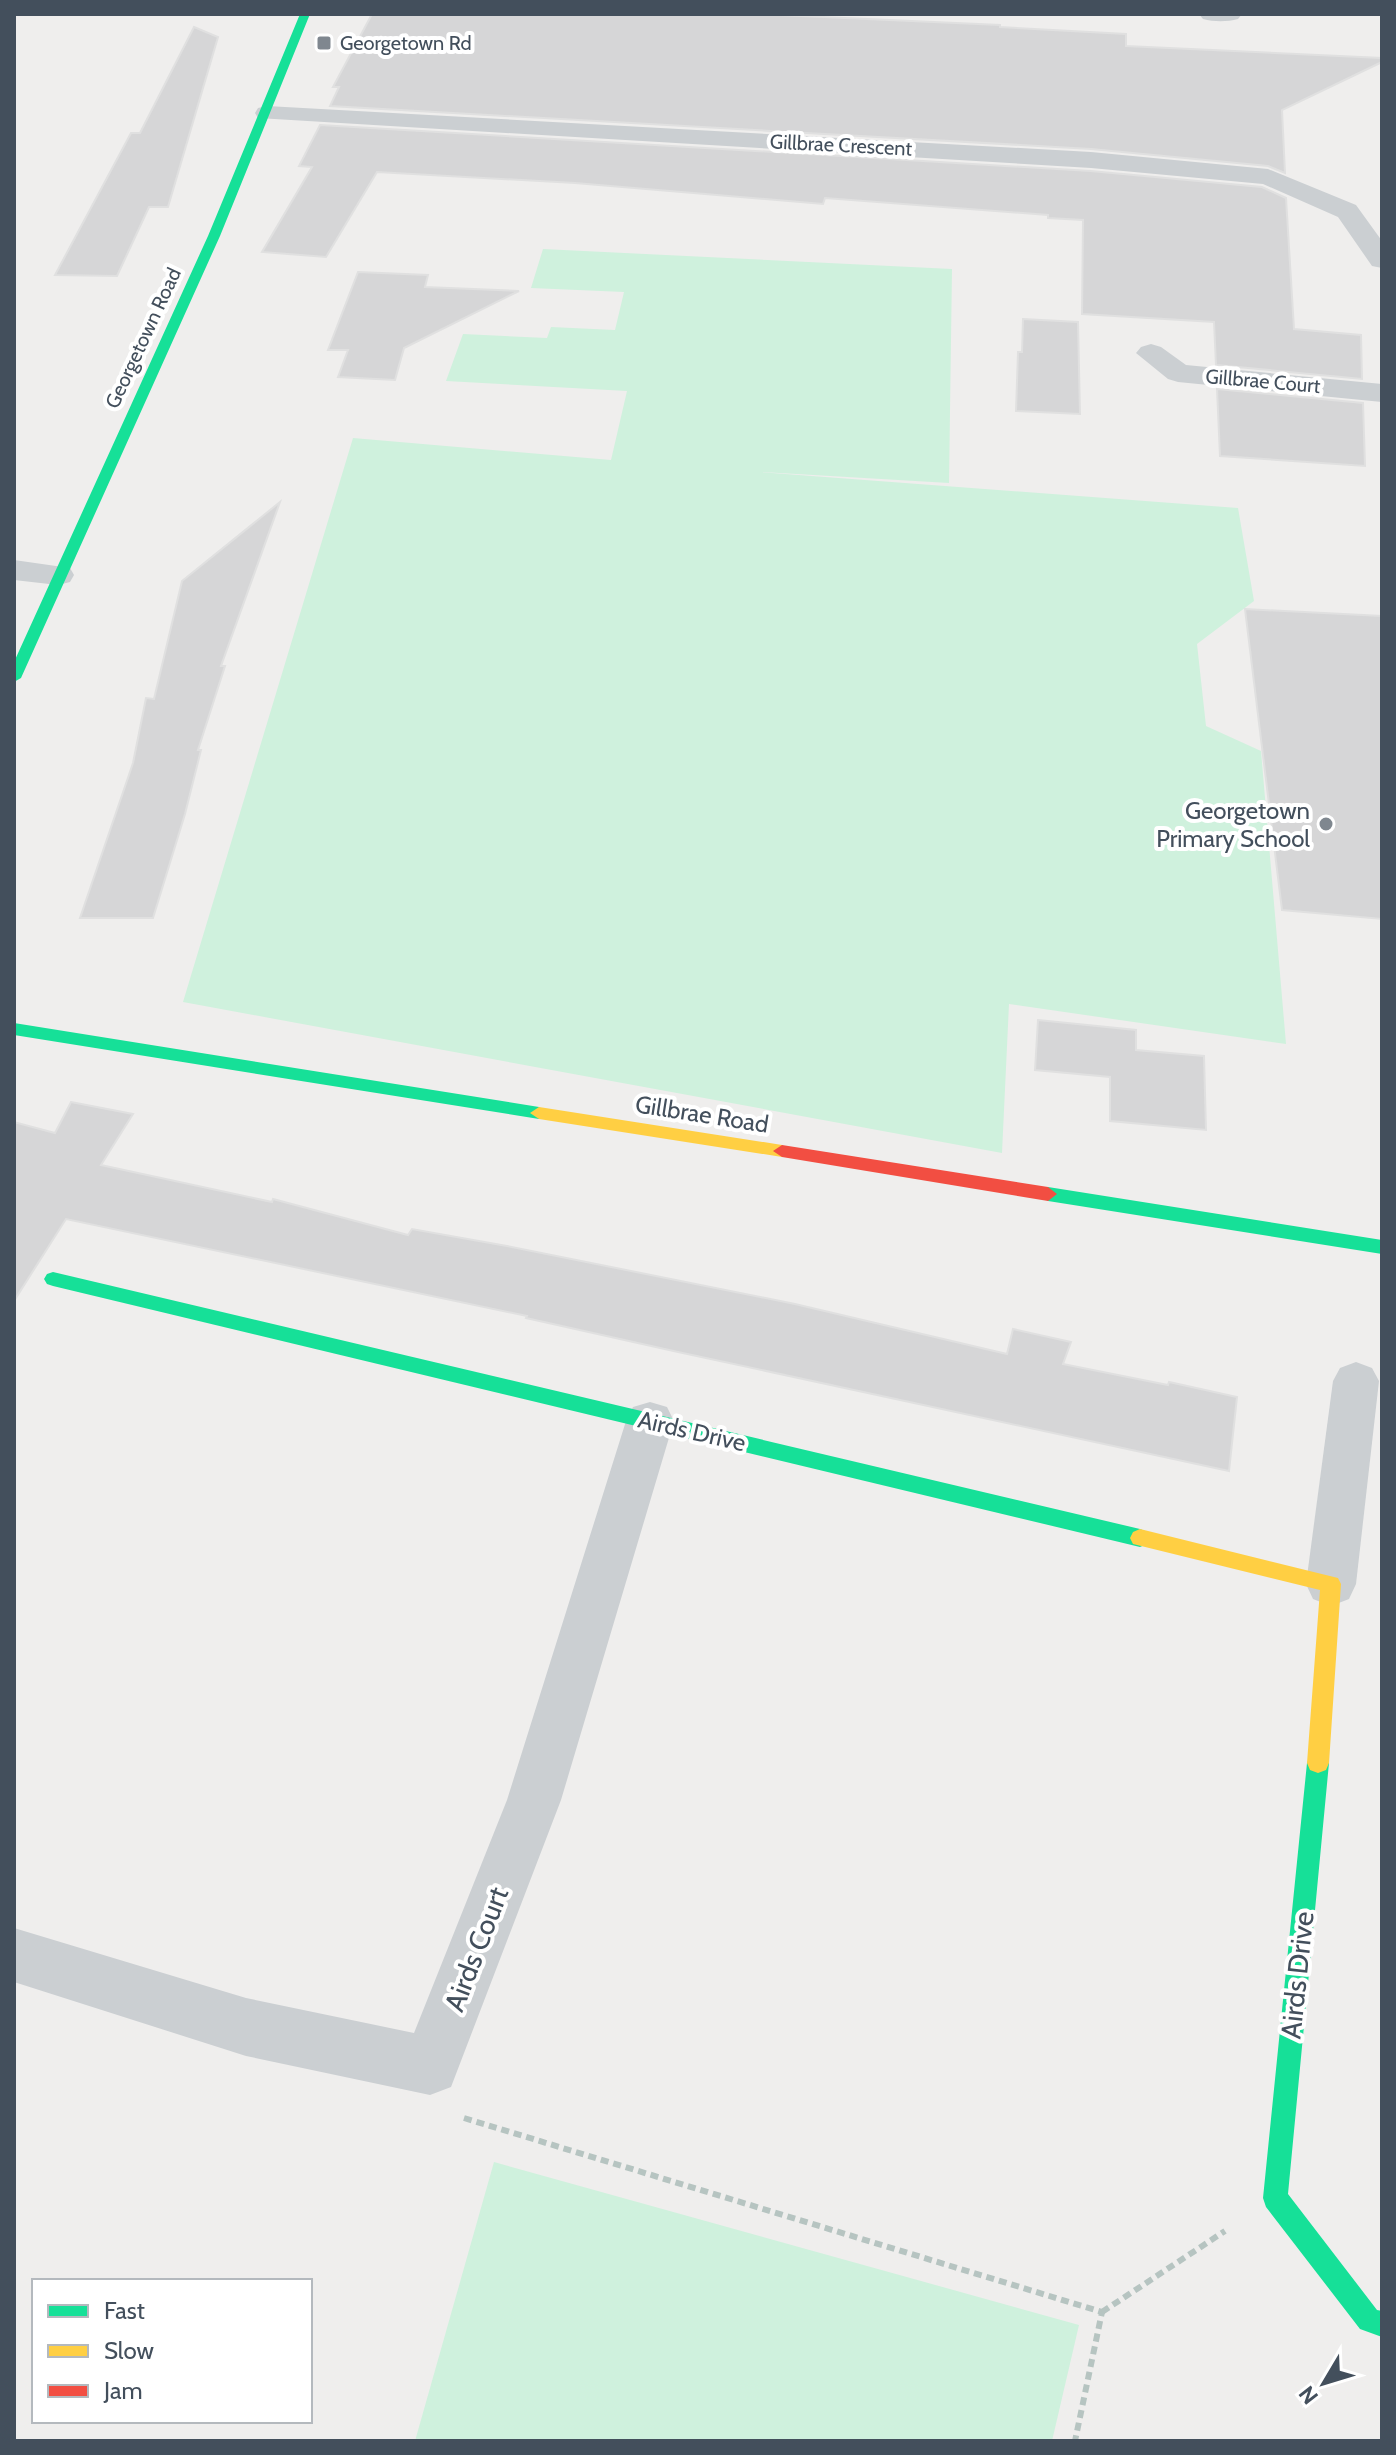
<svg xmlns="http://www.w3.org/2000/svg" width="1396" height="2455" font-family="Cabin,sans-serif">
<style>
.green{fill:#cff1dd}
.building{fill:#d6d6d7;stroke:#e0e0e0;stroke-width:2}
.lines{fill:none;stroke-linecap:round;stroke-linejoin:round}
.path{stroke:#b6c4c1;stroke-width:6;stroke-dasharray:8 5;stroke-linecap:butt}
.street{fill:#cbcfd2;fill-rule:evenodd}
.fast{fill:#16e098;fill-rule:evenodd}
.slow{fill:#ffcf43;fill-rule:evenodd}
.jam{fill:#f24e42;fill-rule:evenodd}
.poi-dot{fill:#7f878f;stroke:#fff;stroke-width:3}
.labels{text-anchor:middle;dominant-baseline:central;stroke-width:8;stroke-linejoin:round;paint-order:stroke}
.far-poi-label{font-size:20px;fill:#434f5c;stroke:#fff;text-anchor:start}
.far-street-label{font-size:20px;fill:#434f5c;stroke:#fff}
.poi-label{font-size:24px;fill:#434f5c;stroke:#fff;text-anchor:end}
.street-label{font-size:24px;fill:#434f5c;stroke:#fff}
.near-street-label{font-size:28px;fill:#434f5c;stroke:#fff}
</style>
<rect width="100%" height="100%" fill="#efeeed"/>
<g class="green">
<path d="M 543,249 L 952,269 L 949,483 L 760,472 L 1238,508 L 1254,601 L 1197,644 L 1206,726 L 1261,751 L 1286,1044 L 1009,1004 L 1002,1153 L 183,1002 L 353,438 L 611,460 L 627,391 L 446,381 L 463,334 L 547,338 L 551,327 L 615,330 L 624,292 L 531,288 Z"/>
<path d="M 494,2162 L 1079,2325 L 1052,2441 L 415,2441 Z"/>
</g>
<g class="building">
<path d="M 372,14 L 755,14 L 1000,25 L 1000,27 L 1126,34 L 1126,46 L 1382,58 L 1382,62 L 1282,110 L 1285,173 L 1268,166 L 1091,149 L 330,106 L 339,87 L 333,87 Z"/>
<path d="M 194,27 L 218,37 L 168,207 L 149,207 L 117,276 L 55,275 L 131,133 L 140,133 Z"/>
<path d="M 320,125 L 1091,171 L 1262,187 L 1286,198 L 1294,329 L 1361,335 L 1362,379 L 1216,365 L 1214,322 L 1082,314 L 1083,220 L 1048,218 L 1048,215 L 825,198 L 823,204 L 575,183 L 377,172 L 326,257 L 262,252 L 312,167 L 299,166 Z"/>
<path d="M 358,272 L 428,275 L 425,287 L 519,291 L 404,348 L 395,380 L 338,377 L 348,350 L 328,350 Z"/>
<path d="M 1023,319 L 1078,322 L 1080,414 L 1016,411 L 1018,352 L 1022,352 Z"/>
<path d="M 1217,389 L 1363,403 L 1365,466 L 1220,456 Z"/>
<path d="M 280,502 L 221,666 L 225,666 L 198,750 L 201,750 L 185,814 L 153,918 L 80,918 L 133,763 L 146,698 L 154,699 L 182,581 Z"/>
<path d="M 1245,609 L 1382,616 L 1382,919 L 1282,910 Z"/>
<path d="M 1038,1020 L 1136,1030 L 1136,1050 L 1204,1056 L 1206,1130 L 1110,1121 L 1110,1077 L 1035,1070 Z"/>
<path d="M 71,1102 L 133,1114 L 101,1165 L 272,1202 L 273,1199 L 408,1235 L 412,1229 L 507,1246 L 795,1304 L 1007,1354 L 1013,1329 L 1071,1342 L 1063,1364 L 1168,1385 L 1169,1382 L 1237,1397 L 1229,1471 L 678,1352 L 526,1318 L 527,1316 L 66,1219 L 14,1301 L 14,1122 L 55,1133 Z"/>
</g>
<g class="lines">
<g class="path">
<path d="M 464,2118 L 1102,2312 L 1075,2441"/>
<path d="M 1102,2312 L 1225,2231"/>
</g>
<g class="street">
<path d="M 1199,14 L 1242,14 L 1238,19 C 1227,22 1214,22 1203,19 Z"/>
<path d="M 267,106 L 1091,152 L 1268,169 L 1356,205 L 1382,241 L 1382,268 L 1372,266 L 1338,217 L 1263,184 L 1091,168 L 258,118 L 255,113 L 258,108 Z"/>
<path d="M 1151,344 L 1161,347 L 1186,365 L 1382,384 L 1382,402 L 1178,382 L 1168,379 L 1136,353 L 1141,347 Z"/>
<path d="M 14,560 L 70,568 L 74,575 L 70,582 L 58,585 L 14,580 Z"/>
<path d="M 1356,1362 L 1372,1368 L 1379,1381 L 1356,1584 L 1349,1599 L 1331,1606 L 1313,1599 L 1306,1584 L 1333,1381 L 1340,1368 Z"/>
<path d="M 650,1402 L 667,1407 L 674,1421 L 561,1800 L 451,2087 L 430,2095 L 246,2056 L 14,1982 L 14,1928 L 246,1998 L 414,2033 L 507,1800 L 626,1421 L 633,1407 Z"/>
</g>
<g class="fast">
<path d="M 300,14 L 310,14 L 220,236 L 21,678 L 14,682 L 14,662 L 208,236 Z"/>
<path d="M 14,1023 L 539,1107 L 548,1113 L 539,1119 L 14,1035 Z"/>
<path d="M 1048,1187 L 1382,1240 L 1382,1254 L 1048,1201 L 1039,1194 Z"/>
<path d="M 53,1272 L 1140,1529 L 1147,1532 L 1150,1538 L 1147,1544 L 1140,1547 L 53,1286 L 47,1284 L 44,1279 L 47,1274 Z"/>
<path d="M 1318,1753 L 1326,1756 L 1329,1763 L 1288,2194 L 1377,2310 L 1382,2311 L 1382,2337 L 1360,2329 L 1266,2207 L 1263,2198 L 1307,1763 L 1310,1756 Z"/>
</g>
<g class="slow">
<path d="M 539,1107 L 782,1145 L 791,1151 L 782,1157 L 539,1119 L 530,1113 Z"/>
<path d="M 1140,1529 L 1338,1578 L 1341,1584 L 1329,1763 L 1326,1770 L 1318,1773 L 1310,1770 L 1307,1763 L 1320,1590 L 1133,1544 L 1130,1538 L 1133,1532 Z"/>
</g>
<path class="jam" d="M 782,1145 L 1048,1187 L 1057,1194 L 1048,1201 L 782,1157 L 773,1151 Z"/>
</g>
<g class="poi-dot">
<rect x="316" y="35" width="16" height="16" rx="4"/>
<circle cx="1326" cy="824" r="8"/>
</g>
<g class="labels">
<g class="far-poi-label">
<text x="340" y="43">Georgetown Rd</text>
</g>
<g class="far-street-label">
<text transform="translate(841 145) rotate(3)">Gillbrae Crescent</text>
<text transform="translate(143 338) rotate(-65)">Georgetown Road</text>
<text transform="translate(1263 381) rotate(5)">Gillbrae Court</text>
</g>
<g class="poi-label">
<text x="1310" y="810">Georgetown<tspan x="1310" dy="28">Primary School</tspan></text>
</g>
<g class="street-label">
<text transform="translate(702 1114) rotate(9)">Gillbrae Road</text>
<text transform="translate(692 1431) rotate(13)">Airds Drive</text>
</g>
<g class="near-street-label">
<text transform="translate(476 1949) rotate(-69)">Airds Court</text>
<text transform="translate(1297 1975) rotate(-84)">Airds Drive</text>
</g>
</g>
<rect width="1396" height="2455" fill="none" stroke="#434f5c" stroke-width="32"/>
<rect x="32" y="2279" width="280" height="144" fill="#ffffff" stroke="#b4b9be" stroke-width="2"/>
<rect x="48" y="2305" width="40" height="12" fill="#16e098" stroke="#b4b9be" stroke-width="2"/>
<text x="104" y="2319" font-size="24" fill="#434f5c">Fast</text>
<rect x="48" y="2345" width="40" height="12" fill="#ffcf43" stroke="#b4b9be" stroke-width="2"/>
<text x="104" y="2359" font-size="24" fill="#434f5c">Slow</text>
<rect x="48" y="2385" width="40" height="12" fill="#f24e42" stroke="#b4b9be" stroke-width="2"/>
<text x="104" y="2399" font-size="24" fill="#434f5c">Jam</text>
<g transform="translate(1324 2383) rotate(232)" stroke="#ffffff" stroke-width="6" paint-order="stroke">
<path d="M0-6L14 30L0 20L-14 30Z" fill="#434f5c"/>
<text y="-12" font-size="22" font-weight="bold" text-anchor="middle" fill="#434f5c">N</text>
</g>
</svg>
